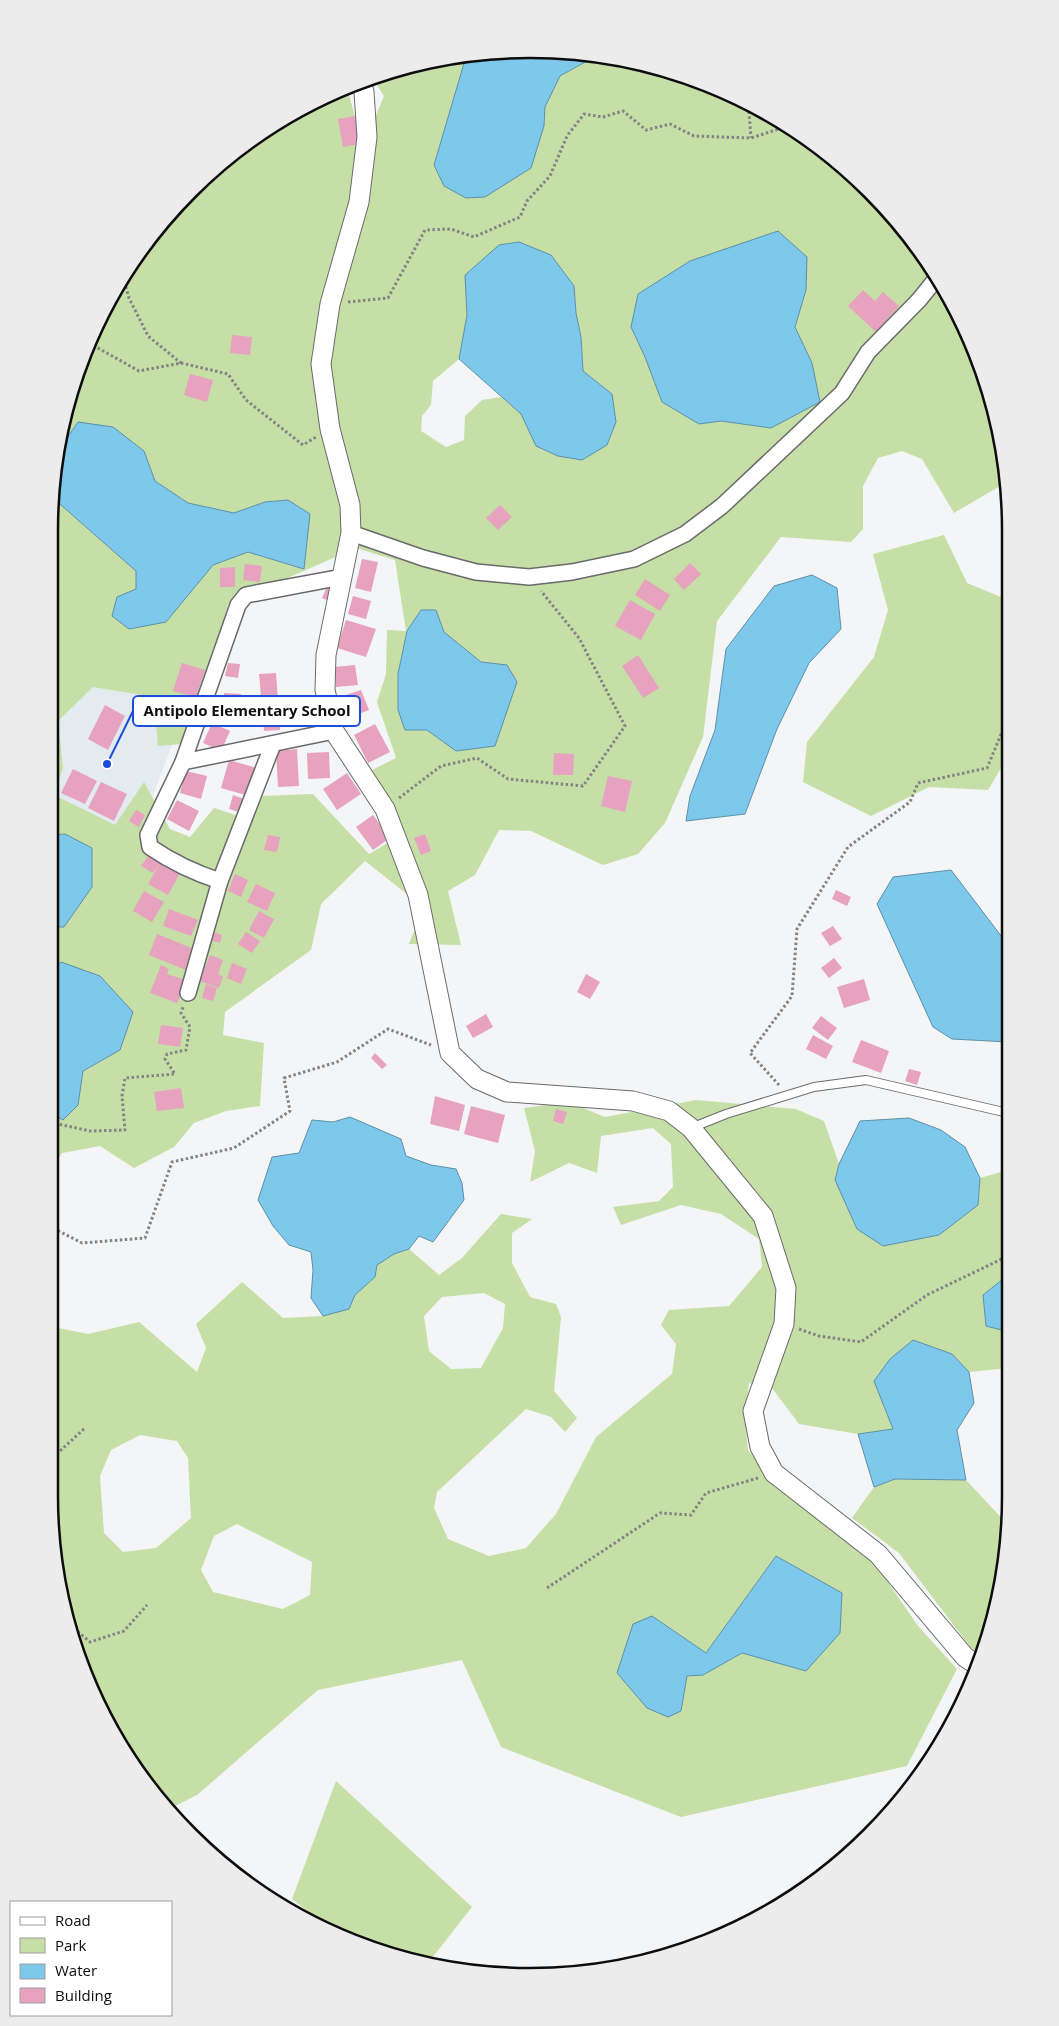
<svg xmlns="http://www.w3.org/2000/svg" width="1059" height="2026" font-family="'Open Sans',sans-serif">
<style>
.built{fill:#e3eaf0}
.green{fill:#c6dfa6;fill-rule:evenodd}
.water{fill:#7ec8eb;stroke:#5c90a9}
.building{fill:#e6a2be}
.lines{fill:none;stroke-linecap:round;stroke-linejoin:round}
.service-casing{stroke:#696a6b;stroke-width:10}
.minor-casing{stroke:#696a6b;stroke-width:18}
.tertiary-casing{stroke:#696a6b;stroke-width:21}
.path{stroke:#838384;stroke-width:3;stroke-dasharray:2.5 2.5;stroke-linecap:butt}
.service{stroke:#fff;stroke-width:8}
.minor{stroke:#fff;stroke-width:15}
.tertiary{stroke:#fff;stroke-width:19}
.rim{fill:none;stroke:#0d0d0e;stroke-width:2.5}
.leader{fill:none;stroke:#1d4ed8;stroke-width:2}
.callout-dot{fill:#1d4ed8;stroke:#fff;stroke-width:2}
.callout{fill:#fff;stroke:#1d4ed8;stroke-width:2}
.callout-label{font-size:15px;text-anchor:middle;font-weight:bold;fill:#0d0d0e}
</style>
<rect width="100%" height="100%" fill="#f4f5f6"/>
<path class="built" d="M 78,648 L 192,691 L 137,838 L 49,806 L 50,723 Z"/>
<g class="green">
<path d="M 467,53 L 434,165 L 544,126 L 545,107 L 560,76 L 596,56 L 654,65 L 742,98 L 846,168 L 911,237 L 974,346 L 1006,466 L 1006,489 L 1000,486 L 954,513 L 922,459 L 902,451 L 878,458 L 863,486 L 863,529 L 851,542 L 781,537 L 717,621 L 703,737 L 665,823 L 638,854 L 603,865 L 531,831 L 499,830 L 475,875 L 448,891 L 461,945 L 409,944 L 418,921 L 412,898 L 365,861 L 321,904 L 311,950 L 225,1012 L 223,1035 L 264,1043 L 260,1106 L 226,1111 L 194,1123 L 174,1147 L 134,1168 L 100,1146 L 62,1153 L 49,1174 L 49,1112 L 63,1120 L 78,1105 L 83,1071 L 120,1050 L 61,962 L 49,973 L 49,927 L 64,926 L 92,887 L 92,848 L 65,834 L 49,835 L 50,498 L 52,487 L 53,498 L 136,571 L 136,589 L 166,622 L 212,565 L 248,552 L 304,569 L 265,502 L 234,513 L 188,503 L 155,481 L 144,451 L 78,422 L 57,452 L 65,405 L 98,317 L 148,237 L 213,168 L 289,113 L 347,87 L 363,147 L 384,96 L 371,76 ZM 466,275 L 576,313 L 581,337 L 583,371 L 612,394 L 536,446 L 521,414 L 501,397 L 482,400 L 465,416 L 464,440 L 446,447 L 421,431 L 422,416 L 431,405 L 433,381 L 459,359 L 467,315 ZM 806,290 L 795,327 L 812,363 L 771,428 L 721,421 L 645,357 L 631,327 ZM 356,548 L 395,560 L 406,631 L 387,630 L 386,674 L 377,702 L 396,758 L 372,770 L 404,833 L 369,854 L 313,794 L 261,796 L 248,819 L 214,808 L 190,837 L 170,829 L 144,782 L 115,825 L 54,795 L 63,768 L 58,721 L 93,687 L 154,697 L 158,746 L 181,744 L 218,643 L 228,604 ZM 421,610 L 436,610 L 444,632 L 481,662 L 507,665 L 456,751 L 427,730 L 398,674 L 407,631 Z"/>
<path d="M 944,535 L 967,583 L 1006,599 L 1007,758 L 988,790 L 929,787 L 871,816 L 803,782 L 807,742 L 874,657 L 888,610 L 873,554 Z"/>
<path d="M 696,1100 L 796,1109 L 824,1121 L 839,1164 L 835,1180 L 978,1205 L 980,1178 L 1008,1170 L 1008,1275 L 983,1295 L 986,1326 L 1009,1332 L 1009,1368 L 969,1372 L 951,1354 L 875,1381 L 893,1429 L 858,1434 L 799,1424 L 772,1388 L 749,1383 L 745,1418 L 748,1450 L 782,1492 L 868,1553 L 918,1626 L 957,1669 L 907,1766 L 681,1817 L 501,1747 L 462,1660 L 318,1690 L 197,1795 L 169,1809 L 148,1789 L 74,1651 L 49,1496 L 49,1326 L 88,1334 L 139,1322 L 197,1372 L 206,1348 L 196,1324 L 242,1282 L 283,1318 L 323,1316 L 349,1309 L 355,1295 L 375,1277 L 377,1265 L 394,1254 L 409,1249 L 439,1275 L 462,1258 L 501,1214 L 532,1219 L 512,1233 L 512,1263 L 530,1297 L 556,1304 L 561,1317 L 554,1391 L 577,1418 L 565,1432 L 551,1417 L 526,1409 L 437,1492 L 434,1508 L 448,1539 L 489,1556 L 526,1548 L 556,1514 L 596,1437 L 672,1374 L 676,1344 L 661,1325 L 669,1310 L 729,1306 L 762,1267 L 759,1239 L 721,1214 L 681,1205 L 621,1225 L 613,1207 L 659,1201 L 673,1187 L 671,1144 L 653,1128 L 601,1136 L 597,1173 L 569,1163 L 530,1182 L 535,1151 L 524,1108 L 568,1102 L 605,1117 ZM 484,1293 L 505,1304 L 503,1328 L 481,1368 L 451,1369 L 429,1351 L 424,1316 L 442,1297 ZM 140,1435 L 177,1441 L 188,1458 L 191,1518 L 156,1548 L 123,1552 L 104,1533 L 100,1476 L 111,1450 ZM 237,1524 L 312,1562 L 310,1595 L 283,1609 L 213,1592 L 201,1570 L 214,1536 ZM 776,1556 L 806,1671 L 742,1653 L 703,1675 L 687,1676 L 681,1711 L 633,1625 L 706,1653 Z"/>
<path d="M 895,1479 L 966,1480 L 1009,1526 L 994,1621 L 981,1654 L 971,1648 L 899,1553 L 852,1518 L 874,1487 Z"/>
<path d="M 336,1781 L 472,1907 L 428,1963 L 405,1961 L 322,1923 L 292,1899 Z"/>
</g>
<g class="water">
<path d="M 561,50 L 596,56 L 560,76 L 545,107 L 544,126 L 531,168 L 485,197 L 466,198 L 444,186 L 434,165 L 467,53 Z"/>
<path d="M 778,231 L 807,257 L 806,290 L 795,327 L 812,363 L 820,402 L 771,428 L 721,421 L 699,424 L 662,402 L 645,357 L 631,327 L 638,294 L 690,261 Z"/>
<path d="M 519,242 L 551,255 L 574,286 L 576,313 L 581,337 L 583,371 L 612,394 L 616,422 L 607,445 L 582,460 L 558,456 L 536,446 L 521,414 L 459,359 L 467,315 L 465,275 L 499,245 Z"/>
<path d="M 78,422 L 113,427 L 144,451 L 155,481 L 188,503 L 234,513 L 265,502 L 288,500 L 310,514 L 304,569 L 248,552 L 213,565 L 166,622 L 129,629 L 112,616 L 117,597 L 136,589 L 136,571 L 53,498 L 52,487 L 57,452 Z"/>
<path d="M 812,575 L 837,588 L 841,629 L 809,663 L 777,729 L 745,814 L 686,821 L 690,796 L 715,730 L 726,649 L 774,586 Z"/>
<path d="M 421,610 L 436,610 L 444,632 L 481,662 L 507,665 L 517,682 L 495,746 L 456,751 L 427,730 L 405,730 L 398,710 L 398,674 L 407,631 Z"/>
<path d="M 65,834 L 92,848 L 92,887 L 64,927 L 49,927 L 49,835 Z"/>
<path d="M 951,870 L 1008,945 L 1008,1042 L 952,1039 L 933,1027 L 877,904 L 893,877 Z"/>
<path d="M 61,962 L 100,976 L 133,1012 L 120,1050 L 83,1071 L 78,1105 L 63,1120 L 49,1112 L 49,973 Z"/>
<path d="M 350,1117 L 401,1139 L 406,1156 L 431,1165 L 456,1169 L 462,1183 L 464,1200 L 433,1242 L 419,1236 L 409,1249 L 394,1254 L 377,1265 L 375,1277 L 355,1295 L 349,1309 L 323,1316 L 311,1298 L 313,1270 L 311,1252 L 289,1245 L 273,1226 L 258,1200 L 272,1157 L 299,1153 L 312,1120 L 333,1122 Z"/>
<path d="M 909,1118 L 941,1130 L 965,1147 L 980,1178 L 978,1205 L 939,1235 L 883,1246 L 857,1229 L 835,1180 L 839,1164 L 860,1121 Z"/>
<path d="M 1008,1275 L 1009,1332 L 986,1326 L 983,1295 Z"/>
<path d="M 913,1340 L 952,1354 L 969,1372 L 974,1403 L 957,1430 L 966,1480 L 895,1479 L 874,1487 L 858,1434 L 893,1429 L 874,1381 L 890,1359 Z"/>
<path d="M 776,1556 L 842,1593 L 840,1633 L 806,1671 L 742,1653 L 703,1675 L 687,1676 L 681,1711 L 668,1717 L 647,1708 L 617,1673 L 633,1624 L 652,1616 L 706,1653 Z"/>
</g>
<g class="building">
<path d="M 355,116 L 359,144 L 343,147 L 338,119 Z"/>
<path d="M 863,290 L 875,301 L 883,292 L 899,306 L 876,332 L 848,306 Z"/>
<path d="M 232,335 L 252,337 L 250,355 L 230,353 Z"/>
<path d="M 190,374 L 213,380 L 207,402 L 184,395 Z"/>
<path d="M 500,505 L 512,517 L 498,530 L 486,518 Z"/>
<path d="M 362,559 L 378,562 L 371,592 L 355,588 Z"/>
<path d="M 690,563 L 701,574 L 684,590 L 674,579 Z"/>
<path d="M 245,564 L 262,566 L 260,582 L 243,580 Z"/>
<path d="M 235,567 L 235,587 L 220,587 L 220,568 Z"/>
<path d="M 645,579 L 670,595 L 660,611 L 635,595 Z"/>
<path d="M 327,587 L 336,591 L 332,602 L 322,598 Z"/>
<path d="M 353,596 L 371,601 L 366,619 L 348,614 Z"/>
<path d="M 630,600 L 655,614 L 641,640 L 615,626 Z"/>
<path d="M 346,620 L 376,629 L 366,657 L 337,648 Z"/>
<path d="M 638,655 L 659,688 L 643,698 L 622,666 Z"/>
<path d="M 182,663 L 205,670 L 196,697 L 173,691 Z"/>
<path d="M 228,663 L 240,664 L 238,678 L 225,676 Z"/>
<path d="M 355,665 L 358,685 L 336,687 L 334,667 Z"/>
<path d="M 276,673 L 280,730 L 264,731 L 259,674 Z"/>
<path d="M 361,690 L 369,710 L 348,718 L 340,697 Z"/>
<path d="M 224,693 L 241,694 L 240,705 L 224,704 Z"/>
<path d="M 105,705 L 125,716 L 108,750 L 88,739 Z"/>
<path d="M 212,723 L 230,731 L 221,751 L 203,743 Z"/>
<path d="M 375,724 L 390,752 L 368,763 L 354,735 Z"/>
<path d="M 297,749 L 299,786 L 278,787 L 276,751 Z"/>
<path d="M 329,752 L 330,778 L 308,779 L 307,753 Z"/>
<path d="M 554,753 L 574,754 L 573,775 L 553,775 Z"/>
<path d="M 229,760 L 257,768 L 249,796 L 221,788 Z"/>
<path d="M 73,769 L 97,781 L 85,804 L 61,793 Z"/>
<path d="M 186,771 L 207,776 L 201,799 L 180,793 Z"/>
<path d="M 347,773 L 361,794 L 337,810 L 323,789 Z"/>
<path d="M 608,776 L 632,781 L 625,812 L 601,806 Z"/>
<path d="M 101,782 L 127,794 L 114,821 L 88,808 Z"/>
<path d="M 233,795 L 247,800 L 242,813 L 229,809 Z"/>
<path d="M 177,800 L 199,811 L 189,831 L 167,819 Z"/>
<path d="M 136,810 L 145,815 L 139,827 L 129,821 Z"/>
<path d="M 373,815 L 390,838 L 373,850 L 356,827 Z"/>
<path d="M 425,834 L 431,851 L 421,855 L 414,838 Z"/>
<path d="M 268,835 L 280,837 L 277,852 L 264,850 Z"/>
<path d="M 149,855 L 160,863 L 153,873 L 141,866 Z"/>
<path d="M 160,863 L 180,873 L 168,895 L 148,884 Z"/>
<path d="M 235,874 L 248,880 L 241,897 L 228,891 Z"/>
<path d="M 256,884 L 275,893 L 267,911 L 247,902 Z"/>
<path d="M 836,890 L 851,897 L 847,906 L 832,899 Z"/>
<path d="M 144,891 L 164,902 L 152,922 L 133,911 Z"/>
<path d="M 169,909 L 198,920 L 191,936 L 163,926 Z"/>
<path d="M 259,911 L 274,919 L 264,938 L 249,930 Z"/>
<path d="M 833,926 L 842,939 L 830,946 L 821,933 Z"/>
<path d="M 213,932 L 222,935 L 220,943 L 210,940 Z"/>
<path d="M 246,932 L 260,941 L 252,953 L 238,944 Z"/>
<path d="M 157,934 L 194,949 L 186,970 L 149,955 Z"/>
<path d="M 210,955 L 223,960 L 218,974 L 223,977 L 219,988 L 200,981 Z"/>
<path d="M 834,958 L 842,968 L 829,978 L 821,968 Z"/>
<path d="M 232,963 L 247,969 L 241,984 L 227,978 Z"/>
<path d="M 161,965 L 169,969 L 167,974 L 186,980 L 177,1003 L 150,993 Z"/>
<path d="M 586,974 L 600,982 L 590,999 L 577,992 Z"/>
<path d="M 864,979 L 870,1000 L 844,1008 L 837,987 Z"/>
<path d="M 206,984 L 217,988 L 213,1001 L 202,998 Z"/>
<path d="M 486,1014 L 493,1027 L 473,1038 L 466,1026 Z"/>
<path d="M 821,1016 L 837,1028 L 828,1040 L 812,1028 Z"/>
<path d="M 161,1025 L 183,1028 L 180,1047 L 158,1044 Z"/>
<path d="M 813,1035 L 833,1046 L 826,1059 L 806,1049 Z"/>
<path d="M 861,1040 L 889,1051 L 881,1073 L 852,1062 Z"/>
<path d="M 375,1053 L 387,1065 L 382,1069 L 371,1058 Z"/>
<path d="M 909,1069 L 921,1072 L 917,1085 L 905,1081 Z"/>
<path d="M 181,1088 L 184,1108 L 157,1111 L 154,1092 Z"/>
<path d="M 435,1096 L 465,1105 L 459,1131 L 430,1124 Z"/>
<path d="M 471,1106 L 505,1115 L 498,1143 L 464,1134 Z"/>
<path d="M 556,1109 L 567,1112 L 563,1124 L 553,1121 Z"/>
</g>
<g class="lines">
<g class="service-casing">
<path id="service" d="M 691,1128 L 726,1114 L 814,1087 L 866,1080 L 1008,1113"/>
</g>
<g class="minor-casing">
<g id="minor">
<path d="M 351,533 L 423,558 L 476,572 L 529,577 L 572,572 L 634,559 L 685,534 L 722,506 L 842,393 L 868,352 L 919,300 L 936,279"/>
<path d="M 183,762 L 334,731"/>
<path d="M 220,881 L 273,744"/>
<path d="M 188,993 L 220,881 C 195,873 172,862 150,847 L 148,835 L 183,762 L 238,605 L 246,595 L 342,577"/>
</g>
</g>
<g class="tertiary-casing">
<path id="tertiary" d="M 361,81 L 364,92 L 367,137 L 359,202 L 330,304 L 321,364 L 330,429 L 350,505 L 351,533 L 326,655 L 325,690 L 334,731 L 385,809 L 418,895 L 450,1053 L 477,1079 L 507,1092 L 633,1101 L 669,1111 L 691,1128 L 763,1216 L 786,1288 L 784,1324 L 753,1411 L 760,1447 L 774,1473 L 878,1554 L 965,1657 L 977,1665"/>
</g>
<g class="path">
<path d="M 742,98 L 749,112 L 751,138"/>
<path d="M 123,277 L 129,298 L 148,336 L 181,363"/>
<path d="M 348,302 L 388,298 L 425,230 L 451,229 L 474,237 L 520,217 L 527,201 L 550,176 L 567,136 L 584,114 L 603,117 L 623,111 L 646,130 L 670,124 L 694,136 L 751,138 L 785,127"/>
<path d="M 89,343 L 139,371 L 181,363 L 228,374 L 246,400 L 303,445 L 316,437"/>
<path d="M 399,798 L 441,766 L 477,758 L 508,779 L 583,786 L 625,726 L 579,638 L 541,591"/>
<path d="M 779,1085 L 750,1053 L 792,996 L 797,929 L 848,847 L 910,802 L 918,783 L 987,768 L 1007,720"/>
<path d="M 49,1156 L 58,1124 L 90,1131 L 125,1130 L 122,1096 L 125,1078 L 175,1074 L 165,1059 L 167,1054 L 186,1050 L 190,1027 L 181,1013 L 183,1007"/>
<path d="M 49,1226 L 82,1243 L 145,1238 L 172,1162 L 234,1148 L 290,1111 L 284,1078 L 337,1062 L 388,1029 L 431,1045"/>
<path d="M 799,1329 L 819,1336 L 861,1342 L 927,1295 L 1008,1256"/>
<path d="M 49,1461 L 85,1428"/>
<path d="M 547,1588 L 660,1513 L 691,1515 L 706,1493 L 758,1478"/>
<path d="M 70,1625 L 90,1642 L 124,1631 L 147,1605"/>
</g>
<use href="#service" class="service"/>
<use href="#minor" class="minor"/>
<use href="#tertiary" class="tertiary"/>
</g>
<path d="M0 0H1059V2026H0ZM530 58H530A472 472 0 0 1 1002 530V1496A472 472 0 0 1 530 1968H530A472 472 0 0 1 58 1496V530A472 472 0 0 1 530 58Z" fill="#ececec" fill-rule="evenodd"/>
<path class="rim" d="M530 58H530A472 472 0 0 1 1002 530V1496A472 472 0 0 1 530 1968H530A472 472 0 0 1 58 1496V530A472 472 0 0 1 530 58Z"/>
<path class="leader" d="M107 764L133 711"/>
<circle class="callout-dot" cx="107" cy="764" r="5"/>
<rect class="callout" x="133" y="696" width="227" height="30" rx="5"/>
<g class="callout-label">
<text x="247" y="716">Antipolo Elementary School</text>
</g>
<rect x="10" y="1901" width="162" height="115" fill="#ffffff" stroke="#9e9e9f"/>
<rect x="20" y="1917" width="25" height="8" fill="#ffffff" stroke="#9e9e9f"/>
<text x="55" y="1926" font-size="15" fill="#0d0d0e">Road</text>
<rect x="20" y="1938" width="25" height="15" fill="#c6dfa6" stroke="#9e9e9f"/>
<text x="55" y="1951" font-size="15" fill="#0d0d0e">Park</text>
<rect x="20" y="1964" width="25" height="15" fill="#7ec8eb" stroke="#9e9e9f"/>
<text x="55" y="1976" font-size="15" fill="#0d0d0e">Water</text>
<rect x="20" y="1988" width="25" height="15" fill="#e6a2be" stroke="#9e9e9f"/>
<text x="55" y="2001" font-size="15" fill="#0d0d0e">Building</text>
</svg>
